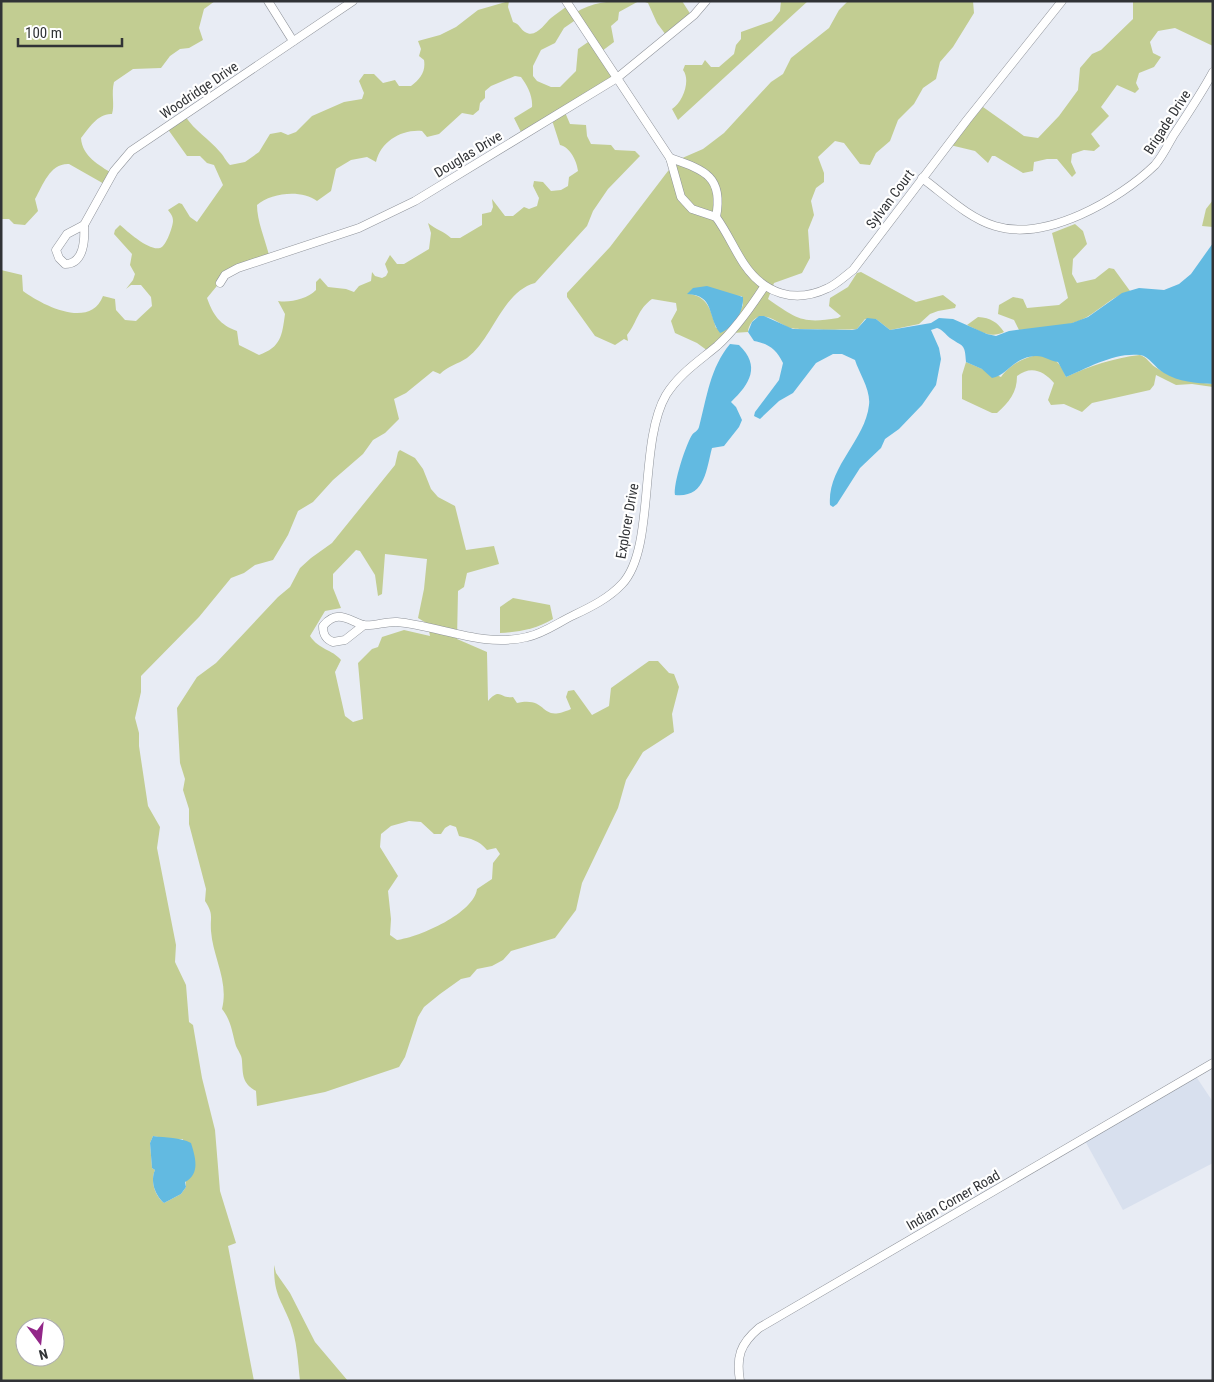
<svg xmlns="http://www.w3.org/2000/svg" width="1214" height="1382" font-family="'Roboto Condensed',sans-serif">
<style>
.built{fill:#d8e0ee}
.green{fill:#c2cd92;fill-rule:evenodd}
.water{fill:#62bae1}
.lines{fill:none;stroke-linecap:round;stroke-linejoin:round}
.minor-casing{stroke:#90949b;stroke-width:9}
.minor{stroke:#fff;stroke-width:8}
.labels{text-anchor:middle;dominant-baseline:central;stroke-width:4.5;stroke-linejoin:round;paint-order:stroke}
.street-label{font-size:14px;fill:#313336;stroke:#fff}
</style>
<rect width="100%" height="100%" fill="#e8ecf4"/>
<path class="built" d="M 1195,1075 L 1213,1102 L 1213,1163 L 1123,1210 L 1084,1139 Z"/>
<g class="green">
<path d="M 1,1 L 215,1 L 204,9 L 199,28 L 203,40 L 189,48 L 180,49 L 170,56 L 161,68 L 133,69 L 114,82 C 111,94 115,105 112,114 C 98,113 89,128 81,138 C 82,156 99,165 113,174 L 106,185 L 69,164 C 50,163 43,185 35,199 L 38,211 L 25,225 L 14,224 L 9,219 L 1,219 Z"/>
<path d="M 509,1 L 508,7 L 513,22 C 520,24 520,29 525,32 C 536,39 545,23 551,18 C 556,14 562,10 567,6 L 575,13 C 595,0 615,1 639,1 L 619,12 L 618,20 L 611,26 L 614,42 L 602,51 L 616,76 L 564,110 L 570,124 L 586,125 L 587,136 L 591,144 L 611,145 L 615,150 L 635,151 L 640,156 L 608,189 L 593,211 L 587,226 L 535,283 C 502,292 493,339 467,358 C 458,364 448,366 440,374 L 433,371 L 406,393 L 394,399 L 399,419 L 385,433 L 373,440 L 363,454 L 333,480 L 313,502 L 298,511 L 288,535 L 273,560 L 255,565 L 244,573 L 231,578 L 199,617 L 141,676 L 141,692 L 135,718 L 139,733 L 139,746 L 148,806 L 160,827 L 157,848 L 176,945 L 175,962 L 186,985 L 189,1022 L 193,1025 L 202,1078 L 215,1130 L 220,1191 L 236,1243 L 228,1246 L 254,1381 L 1,1381 L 1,270 L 22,275 L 23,291 C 42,305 90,330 103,296 L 115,299 L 116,310 L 125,320 L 136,321 L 152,306 L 151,297 L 141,285 L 131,285 L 126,289 L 133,280 L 135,274 L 130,265 L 132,254 L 114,234 L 115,230 L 120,225 C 128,232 149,251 160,248 C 166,247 173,226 173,221 C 173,216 171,214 168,210 L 179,203 L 182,204 L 190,217 L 197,222 L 223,185 L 214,165 L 207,163 L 200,156 L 187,156 L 167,128 L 185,116 C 195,131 209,139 220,152 C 224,156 225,160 230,165 L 245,162 L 259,152 L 270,134 L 281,132 L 288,135 L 296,132 L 312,116 L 344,102 L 362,99 L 364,93 L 359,81 L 364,74 L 374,74 L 383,83 L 395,80 L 399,86 L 411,86 C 420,79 426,72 424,60 L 419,56 L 421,49 L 418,41 L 440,35 L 456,27 L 478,10 ZM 577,19 L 591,40 L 578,49 L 576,71 L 560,87 L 551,87 L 537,81 L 533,76 L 533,66 L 541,50 L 555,43 L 564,28 ZM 515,76 L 521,77 C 527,85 533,96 532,107 L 514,118 L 521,132 L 551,117 L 560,145 C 570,147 577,161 578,171 L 569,177 L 568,186 L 561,190 L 551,191 L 543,182 L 534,181 L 533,186 L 539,198 L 537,206 L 529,209 L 524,207 L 513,216 L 505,216 L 492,199 L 493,207 L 491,212 L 482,214 L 482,225 L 460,238 L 451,238 C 444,231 436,230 428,223 L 431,233 L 429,249 L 404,264 L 397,264 L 390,255 L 385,264 L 388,272 L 386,276 L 382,278 L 375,276 L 372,272 L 371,281 L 359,286 L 354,292 L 346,289 L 328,287 L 320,278 L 316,282 L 316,290 C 307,299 290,303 278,301 L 285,314 C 282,336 281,347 259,355 L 239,345 L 237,331 C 220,325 213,315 207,298 L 230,270 L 269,255 C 265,239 257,221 257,205 C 271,193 301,189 317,201 L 331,191 L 336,169 L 351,160 L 367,157 L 376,162 C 381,141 402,129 422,131 L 427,137 L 439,134 L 462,113 L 473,115 L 479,110 L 480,103 L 485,98 L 485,91 L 491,86 ZM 153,1136 L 174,1140 L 183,1139 L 186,1187 L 181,1194 L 164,1203 C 155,1196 150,1181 155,1170 L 152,1168 L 150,1143 ZM 25,1327 L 55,1327 L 55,1357 L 25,1357 Z"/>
<path d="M 642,1 L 682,1 L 691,15 L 666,35 L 657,23 L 648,3 Z"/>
<path d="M 781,1 L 808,1 L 678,120 L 672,109 C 683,102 691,80 683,70 L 685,65 L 702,65 L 705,60 L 711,67 L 719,67 L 734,54 L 736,45 L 741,39 L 741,32 L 772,21 L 780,11 Z"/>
<path d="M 848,1 L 973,1 L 974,13 L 953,47 L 940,62 L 936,79 L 923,88 L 914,104 L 898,120 L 890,141 L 876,153 L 870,165 L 860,164 L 844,143 L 835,141 L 818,157 L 824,173 L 824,182 L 816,188 L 811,201 L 814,215 L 808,230 L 810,258 L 802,273 L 774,283 L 768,299 C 797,319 802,324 838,318 L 841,316 L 829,306 L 830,298 L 848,287 L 857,273 L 861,272 L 916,302 L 943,295 L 956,305 L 955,308 L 938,311 L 930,314 L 919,324 L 890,330 L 876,319 L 865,319 L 857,329 C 849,330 796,330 790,328 C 781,325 768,313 758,317 C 753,319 748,326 748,332 L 732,333 L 708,351 L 697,343 L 675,333 L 671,321 L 677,310 L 676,303 L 652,299 C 637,310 638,321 627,335 L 628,341 L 624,339 L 615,345 L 595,336 L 567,297 L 567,293 L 610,247 L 668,171 L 680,159 L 703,149 L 724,133 L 771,82 L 783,74 L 791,58 L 829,28 L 839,10 ZM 687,294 L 742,296 L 743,305 L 736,319 L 716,328 C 711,311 708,295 687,294 Z"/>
<path d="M 1213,1 L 1213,46 L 1175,28 L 1158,31 L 1150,42 L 1153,53 L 1161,57 L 1154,67 L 1139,73 L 1136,83 L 1139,89 L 1135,93 L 1117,85 L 1101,107 L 1109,116 L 1091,134 L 1100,146 L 1094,151 L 1084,150 L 1072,154 L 1071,162 L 1076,173 L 1072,177 L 1057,159 L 1047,159 L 1034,162 L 1033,171 L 1023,173 L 995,156 L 992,156 L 988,163 L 975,151 L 950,145 L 983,107 L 1024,136 L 1038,138 L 1059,116 L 1078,90 L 1080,68 L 1092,54 L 1101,50 L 1133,19 L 1133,2 Z"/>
<path d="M 1213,200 L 1213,227 L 1202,226 L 1206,209 Z"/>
<path d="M 1075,224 L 1083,231 L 1087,244 L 1073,259 L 1072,274 L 1077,283 L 1095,279 L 1109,268 L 1114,269 L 1130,291 C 1113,296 1102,308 1087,317 C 1067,328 1042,328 1019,330 L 1014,320 L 998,314 L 999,305 L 1013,297 L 1023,299 L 1027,308 L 1059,305 L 1068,298 L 1052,233 Z"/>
<path d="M 978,317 C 991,318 997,322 1004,332 C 990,339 980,331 967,325 Z"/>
<path d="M 1140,355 C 1148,358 1149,363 1155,367 C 1172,379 1193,382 1213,384 L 1213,387 L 1192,384 L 1176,385 L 1156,375 L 1154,385 L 1150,390 L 1092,403 L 1082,412 L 1064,404 L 1051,405 L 1048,400 L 1054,383 C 1044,371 1031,365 1017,376 C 1017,393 1009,402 997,413 L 992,413 L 962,399 L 962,375 L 966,362 L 1001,377 C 1011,362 1043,345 1058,363 C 1062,367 1064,373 1066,377 C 1090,366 1113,358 1140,355 Z"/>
<path d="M 400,450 L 415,458 L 423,469 L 431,489 L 438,497 L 455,506 L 466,550 L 494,546 L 499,564 L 467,573 L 464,587 L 458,591 L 457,639 L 487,652 L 488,701 C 501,687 499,699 513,697 L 517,703 C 550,696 538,724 571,709 L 566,697 L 568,691 L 574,690 L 592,715 L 609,706 L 611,688 L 649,661 L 658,661 L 669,673 L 674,674 L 679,687 L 672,714 L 674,732 L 643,752 L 626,780 L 618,808 L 582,883 L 576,910 L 555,938 L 511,951 L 503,960 L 492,966 L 477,969 L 470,977 L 461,979 L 440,994 L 424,1007 L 418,1017 L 405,1057 L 399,1067 L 325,1092 L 257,1106 L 256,1091 C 242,1083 243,1075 242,1061 C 242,1055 238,1051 236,1046 C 232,1032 231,1020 222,1009 C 229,981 213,958 211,931 C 210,916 214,915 205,901 L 206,889 L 189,824 L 189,809 L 183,790 L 185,779 L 180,763 L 177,708 L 197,677 L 216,663 L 278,597 L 290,587 L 300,568 L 311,558 L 332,543 L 395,465 L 398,452 ZM 356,550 L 360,551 L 375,575 L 378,596 L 382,594 L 385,554 L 427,559 L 424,589 L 418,618 L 433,627 L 429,631 L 430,636 L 404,630 L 382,637 L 378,647 L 372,649 L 358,663 L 363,719 L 353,722 L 345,716 L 335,672 L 341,660 C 332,649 319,650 310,636 L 325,611 L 341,608 L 333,588 L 333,574 ZM 409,821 L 421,822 L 434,834 L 441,834 L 445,828 L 450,825 L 456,827 L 459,836 C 471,839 479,840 487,850 L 496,848 L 500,854 L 493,863 L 492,879 L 477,889 C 474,913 420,937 397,940 L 390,935 L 391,919 L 388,891 L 398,876 L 380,847 L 381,834 L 391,826 Z"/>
<path d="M 513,598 L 550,605 L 553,619 C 536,629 520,632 500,633 L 500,607 Z"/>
<path d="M 274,1265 L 276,1273 L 290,1293 L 315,1342 L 348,1381 L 300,1381 C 298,1362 297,1340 290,1322 C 280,1297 274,1295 274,1265 Z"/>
</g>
<g class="water">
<path d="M 1213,243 L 1213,384 C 1196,383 1179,382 1164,373 C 1155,368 1149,356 1140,355 C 1115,352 1087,368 1066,377 L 1058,362 C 1050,361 1045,356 1036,356 C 1013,357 1008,375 992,378 L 982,369 L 966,362 C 965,343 963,347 950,338 C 945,334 943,330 937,328 L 931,330 L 939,348 L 941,359 L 936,385 L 922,405 L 899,429 L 885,439 L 881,448 L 860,468 L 837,504 L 833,507 L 830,505 C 827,467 865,441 869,405 C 871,390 859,373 855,360 L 842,354 L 833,354 L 816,363 L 793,393 L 779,401 L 760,419 L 754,416 L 755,412 L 779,380 L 783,363 C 776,349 769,344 754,341 L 748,332 L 752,322 L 759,316 L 764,316 L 793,329 L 852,330 L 857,329 L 867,318 L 876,319 L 890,330 L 931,323 L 939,318 L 953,319 L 987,334 L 996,336 L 1009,331 L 1072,323 L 1088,317 L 1122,293 L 1139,288 L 1164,290 L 1179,284 L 1191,274 Z"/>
<path d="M 707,286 L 743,297 C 744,311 734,328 720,333 C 707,316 715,295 687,294 L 693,288 Z"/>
<path d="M 730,344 L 739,345 C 761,366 750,384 731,402 L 736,407 L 742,420 L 739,427 L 724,446 L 712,448 C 706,471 705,498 675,495 C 673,484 686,444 692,435 C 694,432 698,431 699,427 C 707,397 710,368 730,344 Z"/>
<path d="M 153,1136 C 166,1138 180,1137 191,1143 C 195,1156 201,1174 185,1182 L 186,1187 L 181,1194 L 164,1203 C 155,1195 150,1181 155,1170 L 152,1168 L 150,1143 Z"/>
</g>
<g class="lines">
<g class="minor-casing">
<g id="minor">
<path d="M 268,1 L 293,41"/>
<path d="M 566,1 L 670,158 L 681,197 L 692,209 L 716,217 C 727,232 734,249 744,264 C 764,294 795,304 828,288 C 837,284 845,276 853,270 L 967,120 L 1062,1"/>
<path d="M 670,158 C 704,170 724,176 716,217"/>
<path d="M 922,178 C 944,194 968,218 995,226 C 1046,242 1119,200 1155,165 C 1162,157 1168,145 1173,136 C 1187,115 1201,94 1213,72"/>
<path d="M 84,225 L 114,171 L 131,151 L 353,1"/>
<path d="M 84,225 C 85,240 84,264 65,264 L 59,258 L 56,250 L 67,234 Z"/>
<path d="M 220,283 L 225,275 L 238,268 L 359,228 L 415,201 L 617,78 L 694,15 L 706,1"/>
<path d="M 364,625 L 345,640 L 333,642 C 325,639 323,634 323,626 C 337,609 348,620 363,625 C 373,627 386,621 397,622 C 440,626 483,648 527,637 C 543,634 559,622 574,615 C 591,607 609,598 622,584 C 656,548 638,443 666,395 C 679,374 699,361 717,346 C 736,329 751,307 764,287"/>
<path d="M 740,1381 C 736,1357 740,1344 759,1328 L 1213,1063"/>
</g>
</g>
<use href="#minor" class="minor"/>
</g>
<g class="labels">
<g class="street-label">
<text transform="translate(199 90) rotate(-34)">Woodridge Drive</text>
<text transform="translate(1167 122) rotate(-57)">Brigade Drive</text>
<text transform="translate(468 154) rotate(-31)">Douglas Drive</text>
<text transform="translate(890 199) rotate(-53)">Sylvan Court</text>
<text transform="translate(627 521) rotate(-80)">Explorer Drive</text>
<text transform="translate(953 1200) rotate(-30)">Indian Corner Road</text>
</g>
</g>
<rect width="1214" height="1382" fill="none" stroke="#313336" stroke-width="5"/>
<g transform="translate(40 1342) rotate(165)"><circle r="24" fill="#ffffff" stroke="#adadaf"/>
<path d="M0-4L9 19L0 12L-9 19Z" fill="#922688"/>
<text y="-8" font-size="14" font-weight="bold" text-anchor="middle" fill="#313336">N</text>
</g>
<path d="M18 38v8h104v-8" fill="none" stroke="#313336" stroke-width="2.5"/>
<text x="25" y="38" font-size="15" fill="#313336" stroke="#ffffff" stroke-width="4" paint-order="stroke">100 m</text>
</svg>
